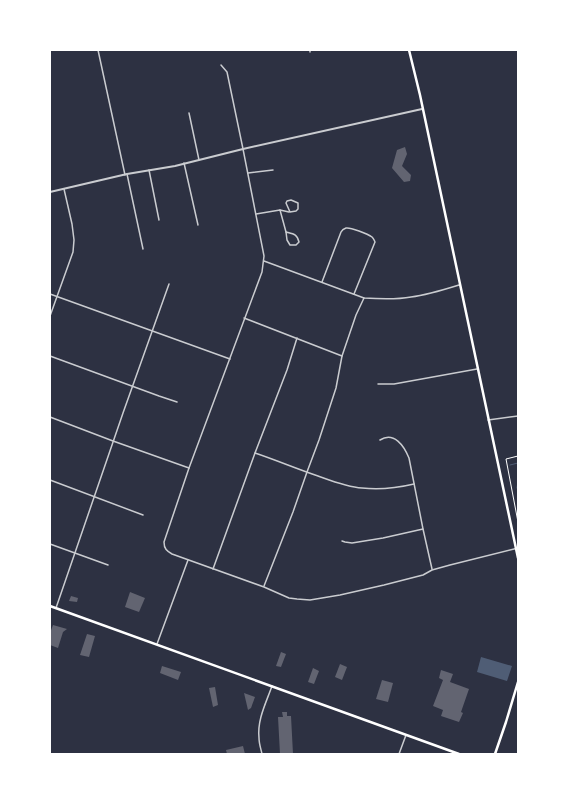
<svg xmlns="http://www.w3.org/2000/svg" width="568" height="804" font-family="Roboto,sans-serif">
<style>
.water{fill:#4f5d75}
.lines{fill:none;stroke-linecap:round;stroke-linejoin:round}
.stream{stroke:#4f5d75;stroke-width:1}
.building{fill:#626471}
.path{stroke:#fff;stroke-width:1}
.minor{stroke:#caccd0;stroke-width:1.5}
.tertiary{stroke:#caccd0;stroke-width:2}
.secondary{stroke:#fff;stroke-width:2.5}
</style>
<rect width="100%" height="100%" fill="#2d3142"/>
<path class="water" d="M 481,657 L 512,666 L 507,681 L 477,672 Z"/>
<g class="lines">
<g class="stream">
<path d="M 510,465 L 518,463"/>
<path d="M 517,488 L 518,481"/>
</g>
</g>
<g class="building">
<path d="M 405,147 L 407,154 L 402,166 L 411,175 L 410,181 L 404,182 L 392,168 L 397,150 Z"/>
<path d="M 130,592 L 145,598 L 139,612 L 125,607 Z"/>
<path d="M 71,596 L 78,598 L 77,602 L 69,601 Z"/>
<path d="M 53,625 L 67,629 L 63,632 L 58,648 L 50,645 L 50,633 Z"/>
<path d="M 87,634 L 95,636 L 89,657 L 80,655 Z"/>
<path d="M 281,652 L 286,654 L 281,667 L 276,666 Z"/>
<path d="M 340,664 L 347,667 L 342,680 L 335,677 Z"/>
<path d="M 162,666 L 181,672 L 178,680 L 160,673 Z"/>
<path d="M 313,668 L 319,671 L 314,684 L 308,682 Z"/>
<path d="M 441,670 L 453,674 L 450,682 L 469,689 L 461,712 L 463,713 L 459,722 L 441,716 L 443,710 L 433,706 L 443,680 L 439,678 Z"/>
<path d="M 382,680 L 393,683 L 388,702 L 376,699 Z"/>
<path d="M 215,687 L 218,705 L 213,707 L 209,688 Z"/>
<path d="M 244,693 L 255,697 L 251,708 L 248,710 Z"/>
<path d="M 282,712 L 287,712 L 287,716 L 291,716 L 293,754 L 280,754 L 278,717 L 283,717 Z"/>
<path d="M 243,746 L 245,754 L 227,754 L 226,750 Z"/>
</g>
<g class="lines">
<path class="path" d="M 518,456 L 506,459 L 518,522"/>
<g class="minor">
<path d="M 98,50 L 125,175"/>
<path d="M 310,52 L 310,50"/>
<path d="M 221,65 L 227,72 L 243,149 L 264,256 L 262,272 L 189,468 L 164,542 C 164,549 167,551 172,554 L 264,587 L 289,598 L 297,599 L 310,600 L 340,595 L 384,585 L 423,575 L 432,570 L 450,565 L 518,548"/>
<path d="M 189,113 L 199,160"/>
<path d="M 184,163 L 198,225"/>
<path d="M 149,170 L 159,220"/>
<path d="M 248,173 L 273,170"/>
<path d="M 127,174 L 143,249"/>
<path d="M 291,200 L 298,203 L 298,209 L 296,211 L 290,212 L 286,203 L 287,201 Z"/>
<path d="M 280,210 L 286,232"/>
<path d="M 256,214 L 280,210 L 289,212"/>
<path d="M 286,232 C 294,234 297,234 299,242 L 296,245 L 290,245 L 287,240 Z"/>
<path d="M 264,261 L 364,298 C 379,299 395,300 411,297 C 427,295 443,290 459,285"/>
<path d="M 322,282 L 341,232 C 342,230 343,229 346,228 C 350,227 368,234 372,237 C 374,239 374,240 375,242 L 354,294"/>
<path d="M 50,294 L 230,359"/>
<path d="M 50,316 L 73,252 L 74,240 L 72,224 L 64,189"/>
<path d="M 244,318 L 342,356"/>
<path d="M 50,356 L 159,396 L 177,402"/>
<path d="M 378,384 L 394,384 L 477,369"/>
<path d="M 50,417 L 113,441 L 189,468"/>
<path d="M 488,420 L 518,416"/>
<path d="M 380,440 C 394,431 404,446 409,458 L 423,529 L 432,569"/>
<path d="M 255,453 C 276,460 297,469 318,476 C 332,481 347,487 362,488 C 379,490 397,488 414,484"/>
<path d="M 50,480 L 143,515"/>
<path d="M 342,541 L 345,542 L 352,543 L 383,538 L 423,529"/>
<path d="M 50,544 L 108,565"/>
<path d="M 213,569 L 255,453 L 287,370 L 297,338"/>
<path d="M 264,586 L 293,512 L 307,472 L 319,440 L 336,388 L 342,356 L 356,315 L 364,298"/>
<path d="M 56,608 L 123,413 L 169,284"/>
<path d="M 157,644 L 188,560"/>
<path d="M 262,754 C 261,749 259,744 259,738 C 257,720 266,703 272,686"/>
<path d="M 399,754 L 406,735"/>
</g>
<path class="tertiary" d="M 50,192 L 127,174 L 175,166 L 243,149 L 422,109"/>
<g class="secondary">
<path d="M 409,50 L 420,95 L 518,558"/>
<path d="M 50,606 L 459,754"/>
<path d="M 495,754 L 506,722 L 518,682"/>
</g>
</g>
<rect width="568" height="804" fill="none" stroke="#ffffff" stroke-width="102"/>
</svg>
